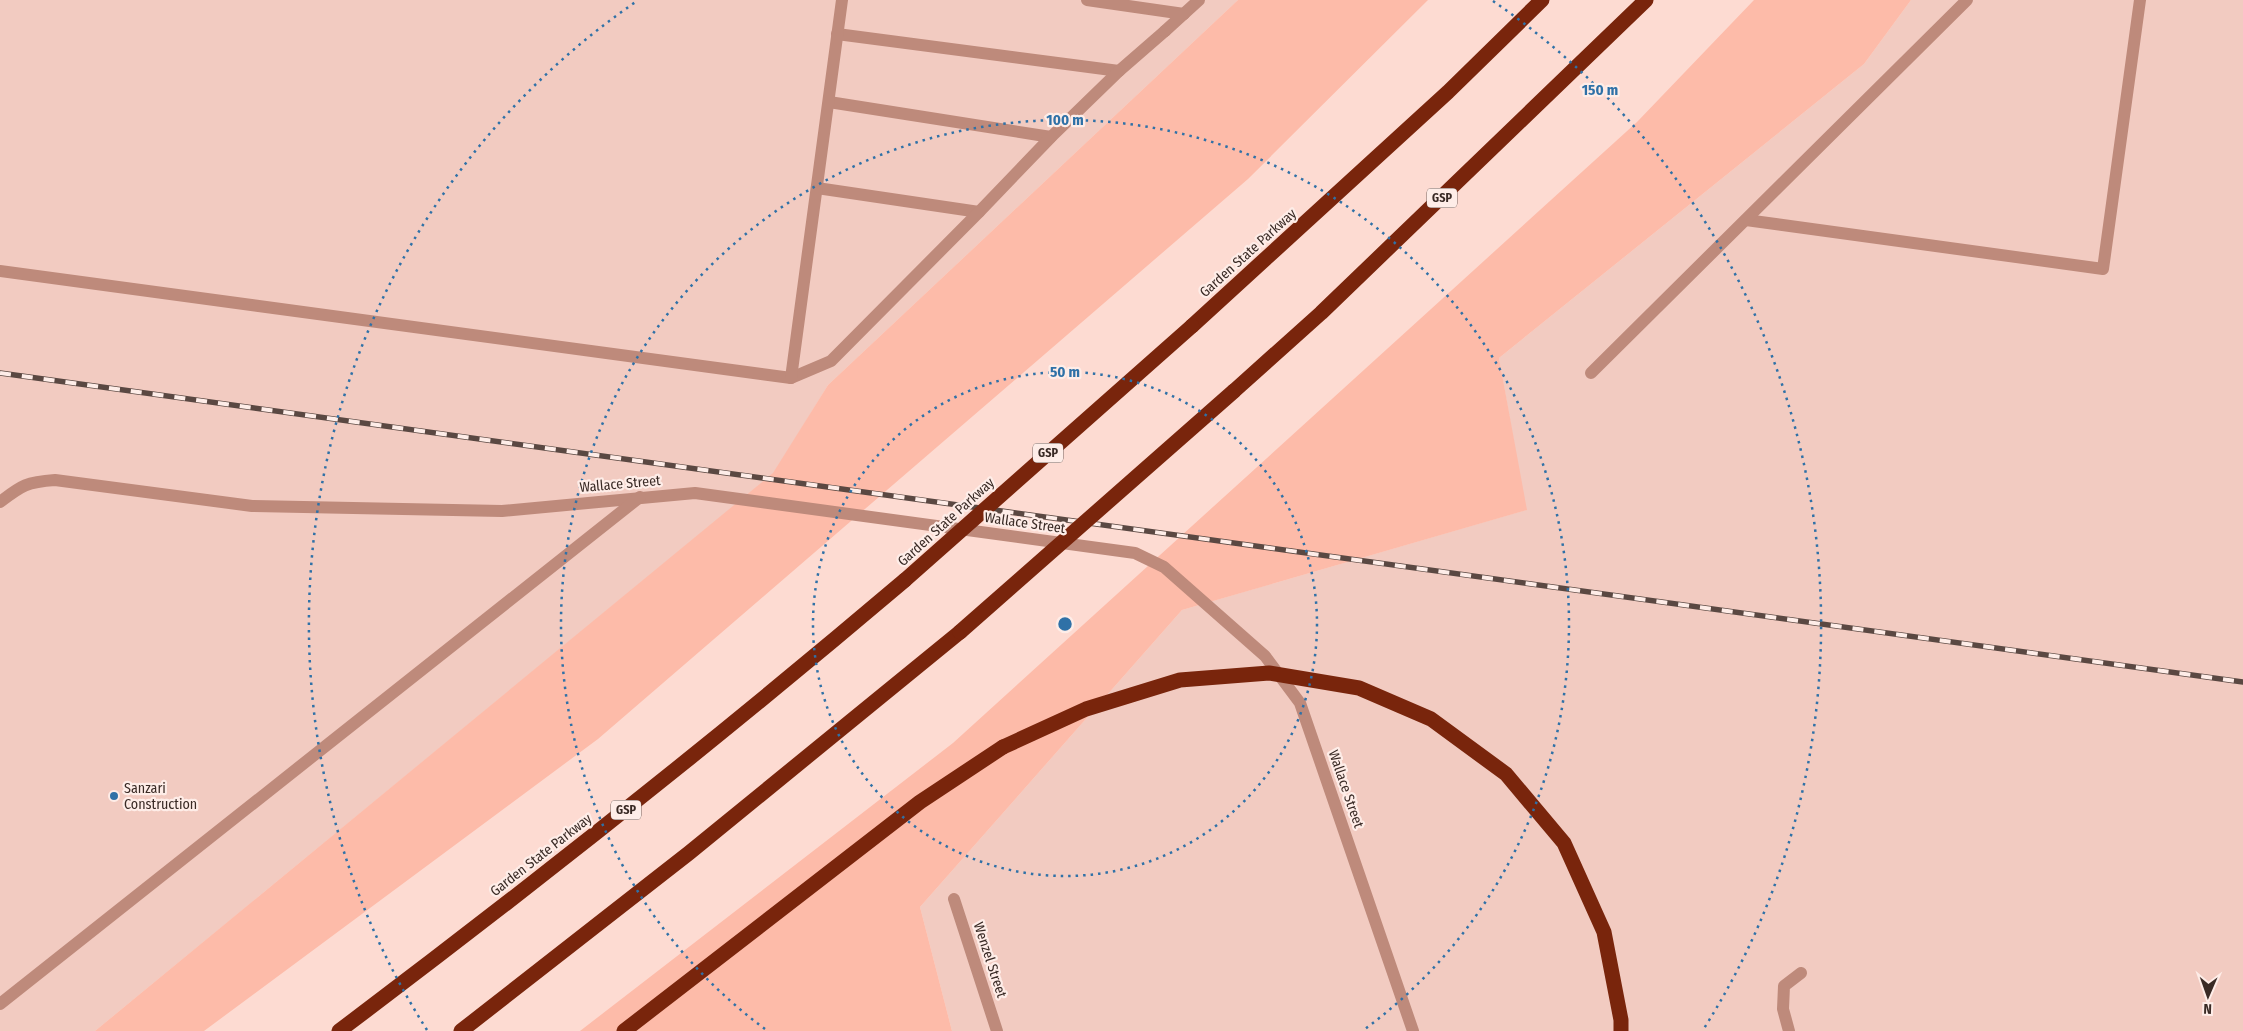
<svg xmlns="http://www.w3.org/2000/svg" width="2243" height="1031" font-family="'Fira Sans Condensed',sans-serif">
  <rect width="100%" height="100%" fill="#fddbd2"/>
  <g fill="#f2cbc1">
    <polygon points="0,0 1238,0 828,385 774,473 95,1031 0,1031"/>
    <polygon points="1911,0 2243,0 2243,1031 952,1031 920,907 1182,610 1526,510 1499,358 1864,64"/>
  </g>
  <g fill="#fdbba9">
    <polygon points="1238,0 1428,0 1248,179 598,739 204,1031 95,1031 773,473 828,385"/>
    <polygon points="1754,0 1911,0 1864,64 1499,358 1527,510 1182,610 920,907 952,1031 580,1031 953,743 1637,122"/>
  </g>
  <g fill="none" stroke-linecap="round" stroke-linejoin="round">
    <g stroke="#be8a7b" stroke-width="12">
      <polyline points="1087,0 1184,14"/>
      <polyline points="837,34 1119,71"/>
      <polyline points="829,102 1051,137"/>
      <polyline points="817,188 979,212"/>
      <polyline points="1746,220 2103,269 2140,0"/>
      <polyline points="0,271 791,378 831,361 979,212 1051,137 1119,71 1165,31"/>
      <polyline points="1591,373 1967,0"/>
      <polyline points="791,378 842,0"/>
      <path d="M0,502C22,485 27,482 55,480L252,506L502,511L695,493L1135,553L1164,567L1265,656L1300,703L1413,1031"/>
      <polyline points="0,1004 640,497"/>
      <polyline points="1789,1031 1783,1009 1784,986 1801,973"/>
    </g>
    <g stroke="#be8a7b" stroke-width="12">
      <polyline points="1165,31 1199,0"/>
      <polyline points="954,899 997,1031"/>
    </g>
    <g stroke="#79250c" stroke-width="15">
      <polyline points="1192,326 1448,92 1542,0"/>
      <polyline points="1234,391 1321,313 1646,0"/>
      <path d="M339,1031C532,886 721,736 905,580"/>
      <polyline points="461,1031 689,853 960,632"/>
      <polyline points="624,1031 920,802 1003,747"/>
    </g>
    <g stroke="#5a4842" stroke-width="5.5">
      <polyline id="rail" points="0,373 2243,682"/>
    </g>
    <use href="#rail" stroke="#feede8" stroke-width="4" stroke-dasharray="11" stroke-linecap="butt"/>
    <g stroke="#79250c" stroke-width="15">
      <polyline points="905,580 1192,326"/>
      <polyline points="960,632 1234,391"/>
      <polyline points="1003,747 1086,709 1180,680 1269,673 1359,688 1431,719 1506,774 1564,843 1604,932 1621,1020 1621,1031"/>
    </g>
  </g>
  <g fill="none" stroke="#2f71a7" stroke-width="2.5" stroke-dasharray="2.5 5">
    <circle cx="1065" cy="624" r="252"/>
    <path d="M765 1029A504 504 0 1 1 1365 1029"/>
    <path d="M427 1030A756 756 0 0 1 637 1M1493 1A756 756 0 0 1 1703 1030"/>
  </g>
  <circle fill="#2f71a7" stroke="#feede8" stroke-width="2" cx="114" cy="796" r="5"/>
  <g text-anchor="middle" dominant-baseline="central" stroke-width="4.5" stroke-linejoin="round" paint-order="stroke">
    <g fill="#feede8" stroke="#746460" stroke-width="1">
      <rect x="1427" y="188.5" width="30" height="19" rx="4"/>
      <rect x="1033" y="443.5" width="30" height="19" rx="4"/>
      <rect x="611" y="800.5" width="30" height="19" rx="4"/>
    </g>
    <g font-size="12" font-weight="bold" fill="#392a25">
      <text x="1442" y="198">GSP</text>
      <text x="1048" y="453">GSP</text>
      <text x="626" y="810">GSP</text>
    </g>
    <g font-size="14" fill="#392a25" stroke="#feede8">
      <text transform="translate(1248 253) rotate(-42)">Garden State Parkway</text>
      <text transform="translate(620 484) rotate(-5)">Wallace Street</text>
      <text transform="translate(946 522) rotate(-42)">Garden State Parkway</text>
      <text transform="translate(1025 523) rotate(8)">Wallace Street</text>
      <text transform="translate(1346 789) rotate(71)">Wallace Street</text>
      <text transform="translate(541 855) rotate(-38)">Garden State Parkway</text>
      <text transform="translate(990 960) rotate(72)">Wenzel Street</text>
    </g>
    <g font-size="14" fill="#392a25" stroke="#feede8" text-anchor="start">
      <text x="124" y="788">Sanzari<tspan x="124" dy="16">Construction</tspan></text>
    </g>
  </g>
  <circle cx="1065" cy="624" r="8" fill="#2f71a7" stroke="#feede8" stroke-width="2.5"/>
  <g font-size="15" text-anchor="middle" font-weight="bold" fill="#2f71a7" stroke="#feede8" stroke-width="4.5" stroke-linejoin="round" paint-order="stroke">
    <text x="1600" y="95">150 m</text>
    <text x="1065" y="125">100 m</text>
    <text x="1065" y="377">50 m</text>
  </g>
  <g transform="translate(2208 996) rotate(182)" stroke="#feede8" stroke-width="4" paint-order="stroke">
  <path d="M0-4L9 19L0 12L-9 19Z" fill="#392a25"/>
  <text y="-8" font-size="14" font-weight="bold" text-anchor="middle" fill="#392a25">N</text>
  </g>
</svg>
